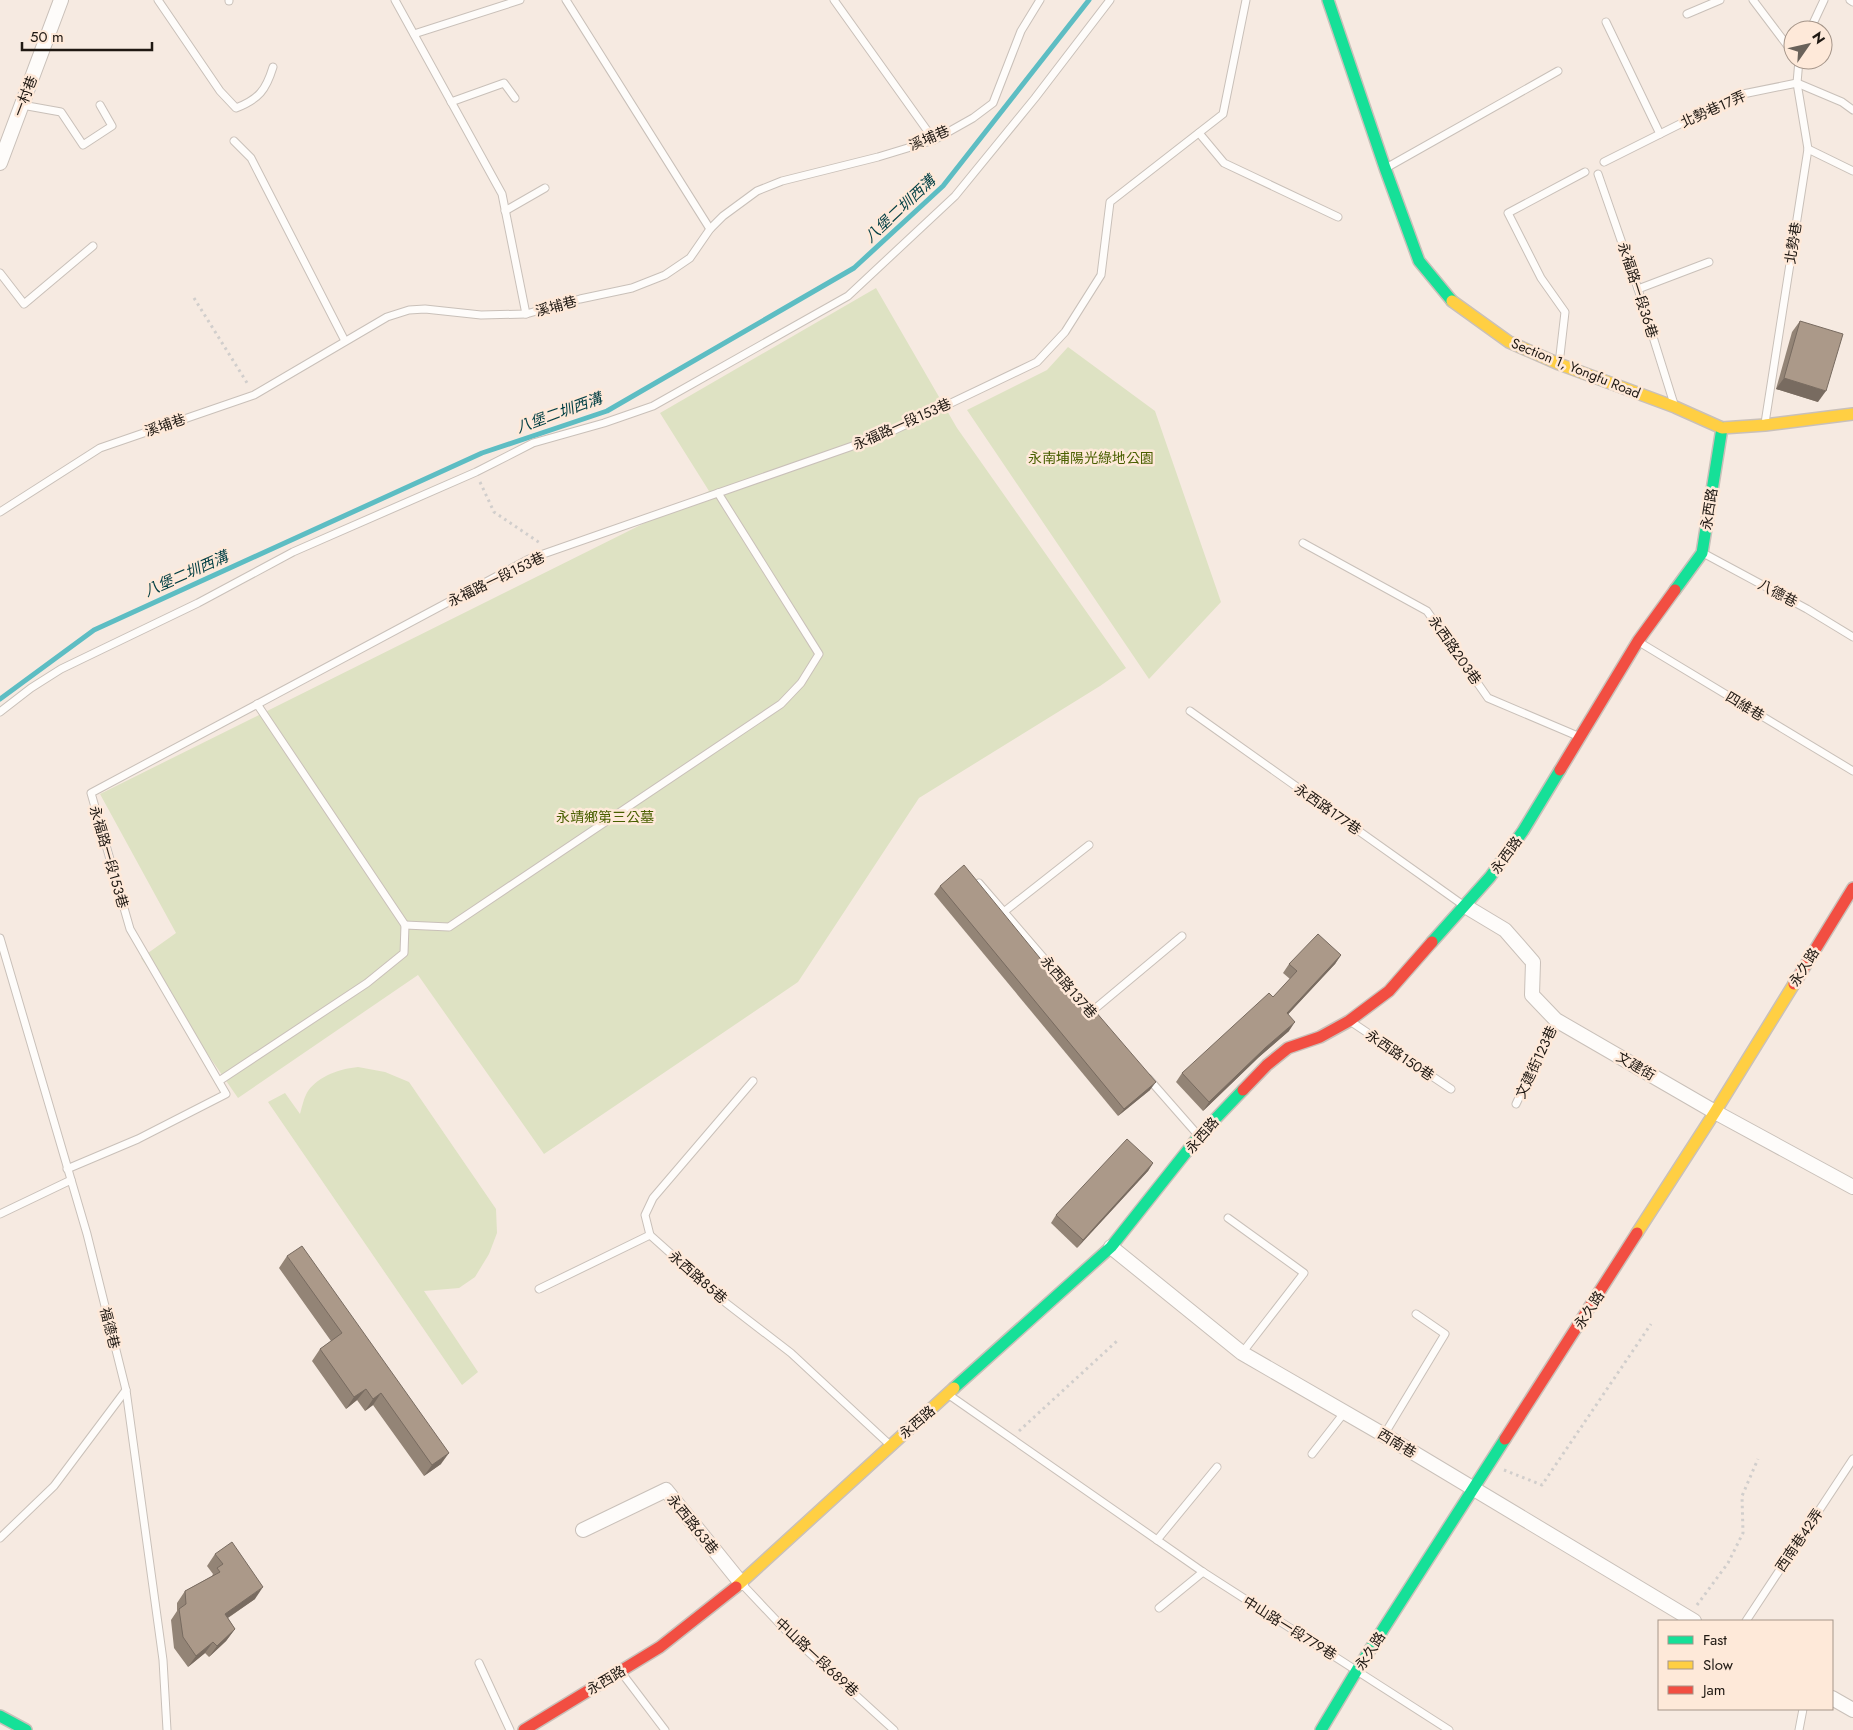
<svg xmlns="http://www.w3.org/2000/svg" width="1853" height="1730" font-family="Jost,'Noto Sans TC',sans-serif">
  <rect width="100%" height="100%" fill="#f6eae1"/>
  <g fill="#dee2c3">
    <polygon points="876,288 957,428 1126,668 1100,686 919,798 798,982 544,1154 418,975 238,1098 141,958 176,933 100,794 709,491 660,413"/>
    <polygon points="1068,347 1155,411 1221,602 1149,679 967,410 1047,370"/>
    <path d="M358,1067L385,1072L409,1082L496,1209L497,1233L489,1254L475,1277L459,1288L424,1291L478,1372L462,1385L268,1102L285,1093L300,1114C302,1107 304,1097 308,1091C320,1075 340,1069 358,1067Z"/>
  </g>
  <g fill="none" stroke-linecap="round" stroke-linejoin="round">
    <polyline stroke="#5dbdc3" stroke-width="5" points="0,699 94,630 482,453 607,411 854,268 943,186 1089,0"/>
    <g stroke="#c9c0b9" stroke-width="9">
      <g id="lane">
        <path d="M158,0L220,91L236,108C259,99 266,90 273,67"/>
        <polyline points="229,0 229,1"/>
        <polyline points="395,0 502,194 526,314"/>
        <polyline points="566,0 710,229"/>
        <polyline points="834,0 934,140"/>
        <polyline points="1753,0 1793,53"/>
        <polyline points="1850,0 1853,2"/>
        <polyline points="1687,14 1720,0"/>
        <polyline points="1606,22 1660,134"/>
        <polyline points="1810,30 1824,0"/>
        <polyline points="414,34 520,0"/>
        <polyline points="451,102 504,83 515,98"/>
        <polyline points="22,105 61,112 83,145 112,126 100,105"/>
        <polyline points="1199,133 1224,163 1338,217"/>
        <polyline points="234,141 251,158 345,341"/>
        <polyline points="1808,149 1853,171"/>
        <polyline points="1604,162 1738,95 1797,83 1842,102 1853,110"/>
        <polyline points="1386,168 1558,71"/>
        <polyline points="1598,174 1638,289 1674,404"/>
        <polyline points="505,211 545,188"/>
        <polyline points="0,273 24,304 93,246"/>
        <polyline points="1638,289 1709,262"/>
        <polyline points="1559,364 1565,312 1541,278 1508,213 1585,172"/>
        <polyline points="1765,423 1808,149 1797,83 1799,60"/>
        <polyline points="0,512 100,448 254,395 387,317 409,310 425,309 481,315 526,314 580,299 632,288 665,275 690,258 710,229 723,216 757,191 782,181 878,157 934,140 973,118 993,103 1021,31 1040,0"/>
        <polyline points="1303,543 1427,611 1488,698 1580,737"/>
        <polyline points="1703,553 1807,609 1853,637"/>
        <polyline points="1639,642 1853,771"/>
        <polyline points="1190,711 1463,905"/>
        <polyline points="0,712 31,688 61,669 198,603 293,552 476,472 533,443 604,423 653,406 848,296 955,196 1035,98 1110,0"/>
        <polyline points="979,883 1098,1021"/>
        <polyline points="1005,911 1089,845"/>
        <polyline points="405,925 449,927 781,704 801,683 819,654 718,493"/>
        <polyline points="0,938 87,1234 126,1390 163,1660 167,1730"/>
        <polyline points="1091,1012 1182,936"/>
        <polyline points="1350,1021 1451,1089"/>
        <polyline points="1148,1078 1198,1135"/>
        <polyline points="219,1081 367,983 404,953 405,925 257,704"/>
        <polyline points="753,1081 653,1198 645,1215 650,1235 726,1303 791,1353 890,1445"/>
        <polyline points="1516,1104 1556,1020"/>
        <polyline points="67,1169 138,1139 226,1094 130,929 91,793 529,559 884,435 1037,362 1065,332 1101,275 1110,202 1223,114 1246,0"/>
        <polyline points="0,1214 71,1180"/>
        <polyline points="1228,1218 1304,1273 1242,1353"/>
        <polyline points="539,1289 650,1235"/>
        <polyline points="949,1395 1203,1572 1449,1730"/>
        <polyline points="1384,1435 1445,1334 1416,1314"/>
        <polyline points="1312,1454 1344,1413"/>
        <polyline points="0,1538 54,1486 126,1390"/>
        <polyline points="1157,1540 1217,1467"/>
        <polyline points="741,1583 792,1637 894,1730"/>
        <polyline points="1159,1608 1203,1572"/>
        <polyline points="1746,1621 1853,1459"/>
        <polyline points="479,1663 510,1730"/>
        <polyline points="621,1672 665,1730"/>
        <polyline points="1799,1730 1803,1709"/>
      </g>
    </g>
    <g stroke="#c9c0b9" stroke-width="16">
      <g id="street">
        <polyline points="0,163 61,0"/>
        <polyline points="1465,906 1505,930 1533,962 1532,995 1556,1020 1715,1112 1853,1187"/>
        <polyline points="1111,1247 1242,1353 1384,1435 1694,1621"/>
        <polyline points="583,1530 666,1490 741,1583"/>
        <polyline points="1832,1698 1853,1710"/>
      </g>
    </g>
    <g stroke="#c9c0b9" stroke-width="14">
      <g id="fast">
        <polyline points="1328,0 1385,168 1419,261 1452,301"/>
        <polyline points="1675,590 1702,553 1722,428"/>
        <polyline points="1432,942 1490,877 1523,831 1560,770"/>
        <polyline points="954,1388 1111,1247 1199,1136 1243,1090"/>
        <polyline points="0,1716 26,1730"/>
        <polyline points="1321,1730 1357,1670 1505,1439"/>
      </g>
    </g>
    <g stroke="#c9c0b9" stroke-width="14">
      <g id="slow">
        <polyline points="1452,301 1509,342 1559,364 1675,407 1722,428 1765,425 1853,414"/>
        <polyline points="1637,1233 1715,1112 1794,984"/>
        <polyline points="736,1587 954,1388"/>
      </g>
    </g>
    <g stroke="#c9c0b9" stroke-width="14">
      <g id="jam">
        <polyline points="1560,770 1638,641 1675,590"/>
        <polyline points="1794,984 1853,888"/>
        <polyline points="1243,1090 1267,1065 1288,1048 1320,1037 1349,1021 1389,991 1432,942"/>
        <polyline points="1505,1439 1637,1233"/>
        <polyline points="524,1730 660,1647 736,1587"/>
      </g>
    </g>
    <g stroke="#d1cecc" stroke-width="3" stroke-dasharray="2.5 4" stroke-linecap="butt">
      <polyline points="194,298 249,386"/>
      <polyline points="480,482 494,512 540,543"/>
      <polyline points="1019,1431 1118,1340"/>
      <polyline points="1504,1470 1542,1485 1651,1324"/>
      <polyline points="1697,1605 1728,1563 1743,1533 1742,1496 1758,1459"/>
    </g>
    <use href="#lane" stroke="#fefcfa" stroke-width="7"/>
    <use href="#street" stroke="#fefcfa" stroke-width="14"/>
    <use href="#fast" stroke="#16e098" stroke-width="11"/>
    <use href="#slow" stroke="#ffcf43" stroke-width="11"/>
    <use href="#jam" stroke="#f24e42" stroke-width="11"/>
  </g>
  <g fill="#938476">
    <polygon points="1800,321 1818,402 1776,389 1792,332"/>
    <polygon points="940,886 1088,1017 1150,1090 1118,1116 934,894"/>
    <polygon points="1341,955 1335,964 1288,1014 1289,1031 1259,1057 1203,1111 1176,1082 1182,1073 1273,997 1290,979 1283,973 1289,964"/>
    <polygon points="1153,1163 1148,1171 1077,1248 1051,1223 1056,1215"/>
    <polygon points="287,1256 441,1464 424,1476 373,1405 365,1411 357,1400 346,1409 312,1361 320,1349 331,1341 279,1268"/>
    <polygon points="215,1554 255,1599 228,1618 235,1629 226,1641 209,1657 205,1653 188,1667 174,1648 171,1620 177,1611 177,1603 185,1591 212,1576 213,1574 207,1566"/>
  </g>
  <g fill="#786b60">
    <polygon points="1784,378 1826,391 1818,402 1776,389"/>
    <polygon points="1341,955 1335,964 1281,1022 1287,1013"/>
    <polygon points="1295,1022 1289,1031 1259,1057 1203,1111 1209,1102 1265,1048"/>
    <polygon points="1156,1082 1150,1090 1118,1116 1124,1109"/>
    <polygon points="1153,1163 1148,1171 1077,1248 1083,1240"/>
    <polygon points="366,1389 357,1400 346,1409 354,1397"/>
    <polygon points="381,1393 373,1405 365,1411 373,1399"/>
    <polygon points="449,1453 441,1464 424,1476 432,1465"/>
    <polygon points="263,1587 255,1599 217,1625 225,1614"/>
    <polygon points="235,1629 226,1641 209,1657 217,1646"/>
    <polygon points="213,1642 205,1653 188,1667 196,1656"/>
  </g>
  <g fill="#ab9989" stroke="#786b60">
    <polygon points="1800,321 1843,334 1826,391 1784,378"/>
    <polygon points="964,865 1088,1017 1095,1011 1156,1082 1124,1109 940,886"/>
    <polygon points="1318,934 1341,955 1287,1013 1295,1022 1265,1048 1209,1102 1182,1073 1269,993 1273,997 1297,971 1289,964"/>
    <polygon points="1127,1139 1153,1163 1083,1240 1056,1215"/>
    <polygon points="302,1246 449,1453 432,1465 381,1393 373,1399 366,1389 354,1397 320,1349 342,1333 287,1256"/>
    <polygon points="232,1542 263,1587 225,1614 235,1629 217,1646 213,1642 196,1656 183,1637 179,1609 186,1604 185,1591 220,1572 217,1568 223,1564 215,1554"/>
  </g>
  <g text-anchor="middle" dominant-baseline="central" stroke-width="5" stroke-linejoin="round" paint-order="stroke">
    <g font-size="14" fill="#1f1812" stroke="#fee9d9">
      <text transform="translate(25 96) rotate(-69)">一村巷</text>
      <text transform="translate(1713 109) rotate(-24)">北勢巷17弄</text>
      <text transform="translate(929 138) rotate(-23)">溪埔巷</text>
      <text transform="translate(1793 243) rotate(-81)">北勢巷</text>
      <text transform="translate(1638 290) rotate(72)">永福路一段36巷</text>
      <text transform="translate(556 306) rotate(-15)">溪埔巷</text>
      <text transform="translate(1576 368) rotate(22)">Section 1, Yongfu Road</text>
      <text transform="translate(902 424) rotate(-24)">永福路一段153巷</text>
      <text transform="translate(165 425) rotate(-19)">溪埔巷</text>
      <text transform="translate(1709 509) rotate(-81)">永西路</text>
      <text transform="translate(496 579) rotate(-26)">永福路一段153巷</text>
      <text transform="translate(1778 593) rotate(28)">八德巷</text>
      <text transform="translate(1455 650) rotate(55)">永西路203巷</text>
      <text transform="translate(1745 706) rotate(31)">四維巷</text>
      <text transform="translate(1328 809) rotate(35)">永西路177巷</text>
      <text transform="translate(1506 855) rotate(-54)">永西路</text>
      <text transform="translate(109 857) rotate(74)">永福路一段153巷</text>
      <text transform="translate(1804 967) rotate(-58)">永久路</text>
      <text transform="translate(1069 987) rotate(49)">永西路137巷</text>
      <text transform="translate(1400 1055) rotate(34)">永西路150巷</text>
      <text transform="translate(1536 1062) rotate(-65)">文建街123巷</text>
      <text transform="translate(1636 1066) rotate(30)">文建街</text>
      <text transform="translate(1202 1135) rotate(-49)">永西路</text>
      <text transform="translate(698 1277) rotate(41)">永西路85巷</text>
      <text transform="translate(1589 1310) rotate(-57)">永久路</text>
      <text transform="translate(110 1328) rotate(76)">福德巷</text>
      <text transform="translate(917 1422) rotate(-41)">永西路</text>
      <text transform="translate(1397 1443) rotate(31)">西南巷</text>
      <text transform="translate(693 1524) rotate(51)">永西路63巷</text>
      <text transform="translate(1799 1540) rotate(-56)">西南巷42弄</text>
      <text transform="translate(1290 1628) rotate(32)">中山路一段779巷</text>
      <text transform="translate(1370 1651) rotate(-57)">永久路</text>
      <text transform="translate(817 1657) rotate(43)">中山路一段689巷</text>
      <text transform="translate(606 1680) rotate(-31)">永西路</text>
    </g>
    <g font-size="14" fill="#495f00" stroke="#fee9d9">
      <text x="1091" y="458">永南埔陽光綠地公園</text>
      <text x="605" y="817">永靖鄉第三公墓</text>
    </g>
    <g font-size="15" font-style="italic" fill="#023f44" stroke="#fee9d9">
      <text transform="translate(900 209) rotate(-43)">八堡二圳西溝</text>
      <text transform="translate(559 413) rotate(-20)">八堡二圳西溝</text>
      <text transform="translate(186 574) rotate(-24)">八堡二圳西溝</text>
    </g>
  </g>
  <rect x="1658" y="1620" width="175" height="90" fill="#fee9d9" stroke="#a59589"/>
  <rect x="1668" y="1636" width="25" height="8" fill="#16e098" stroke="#a59589"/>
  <text x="1703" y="1645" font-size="15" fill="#1f1812">Fast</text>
  <rect x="1668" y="1661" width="25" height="8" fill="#ffcf43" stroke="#a59589"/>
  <text x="1703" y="1670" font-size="15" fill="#1f1812">Slow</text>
  <rect x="1668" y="1686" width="25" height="8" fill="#f24e42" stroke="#a59589"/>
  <text x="1703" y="1695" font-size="15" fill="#1f1812">Jam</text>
  <g transform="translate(1808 45) rotate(56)"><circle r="24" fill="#fee9d9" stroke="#a59589"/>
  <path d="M0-4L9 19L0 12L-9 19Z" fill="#6a625a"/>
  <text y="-8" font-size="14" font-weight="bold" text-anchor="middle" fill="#1f1812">N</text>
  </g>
  <path d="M22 42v8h130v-8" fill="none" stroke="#1f1812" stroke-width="2.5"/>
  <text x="30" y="42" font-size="15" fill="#1f1812" stroke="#fee9d9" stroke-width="4" paint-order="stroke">50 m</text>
</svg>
